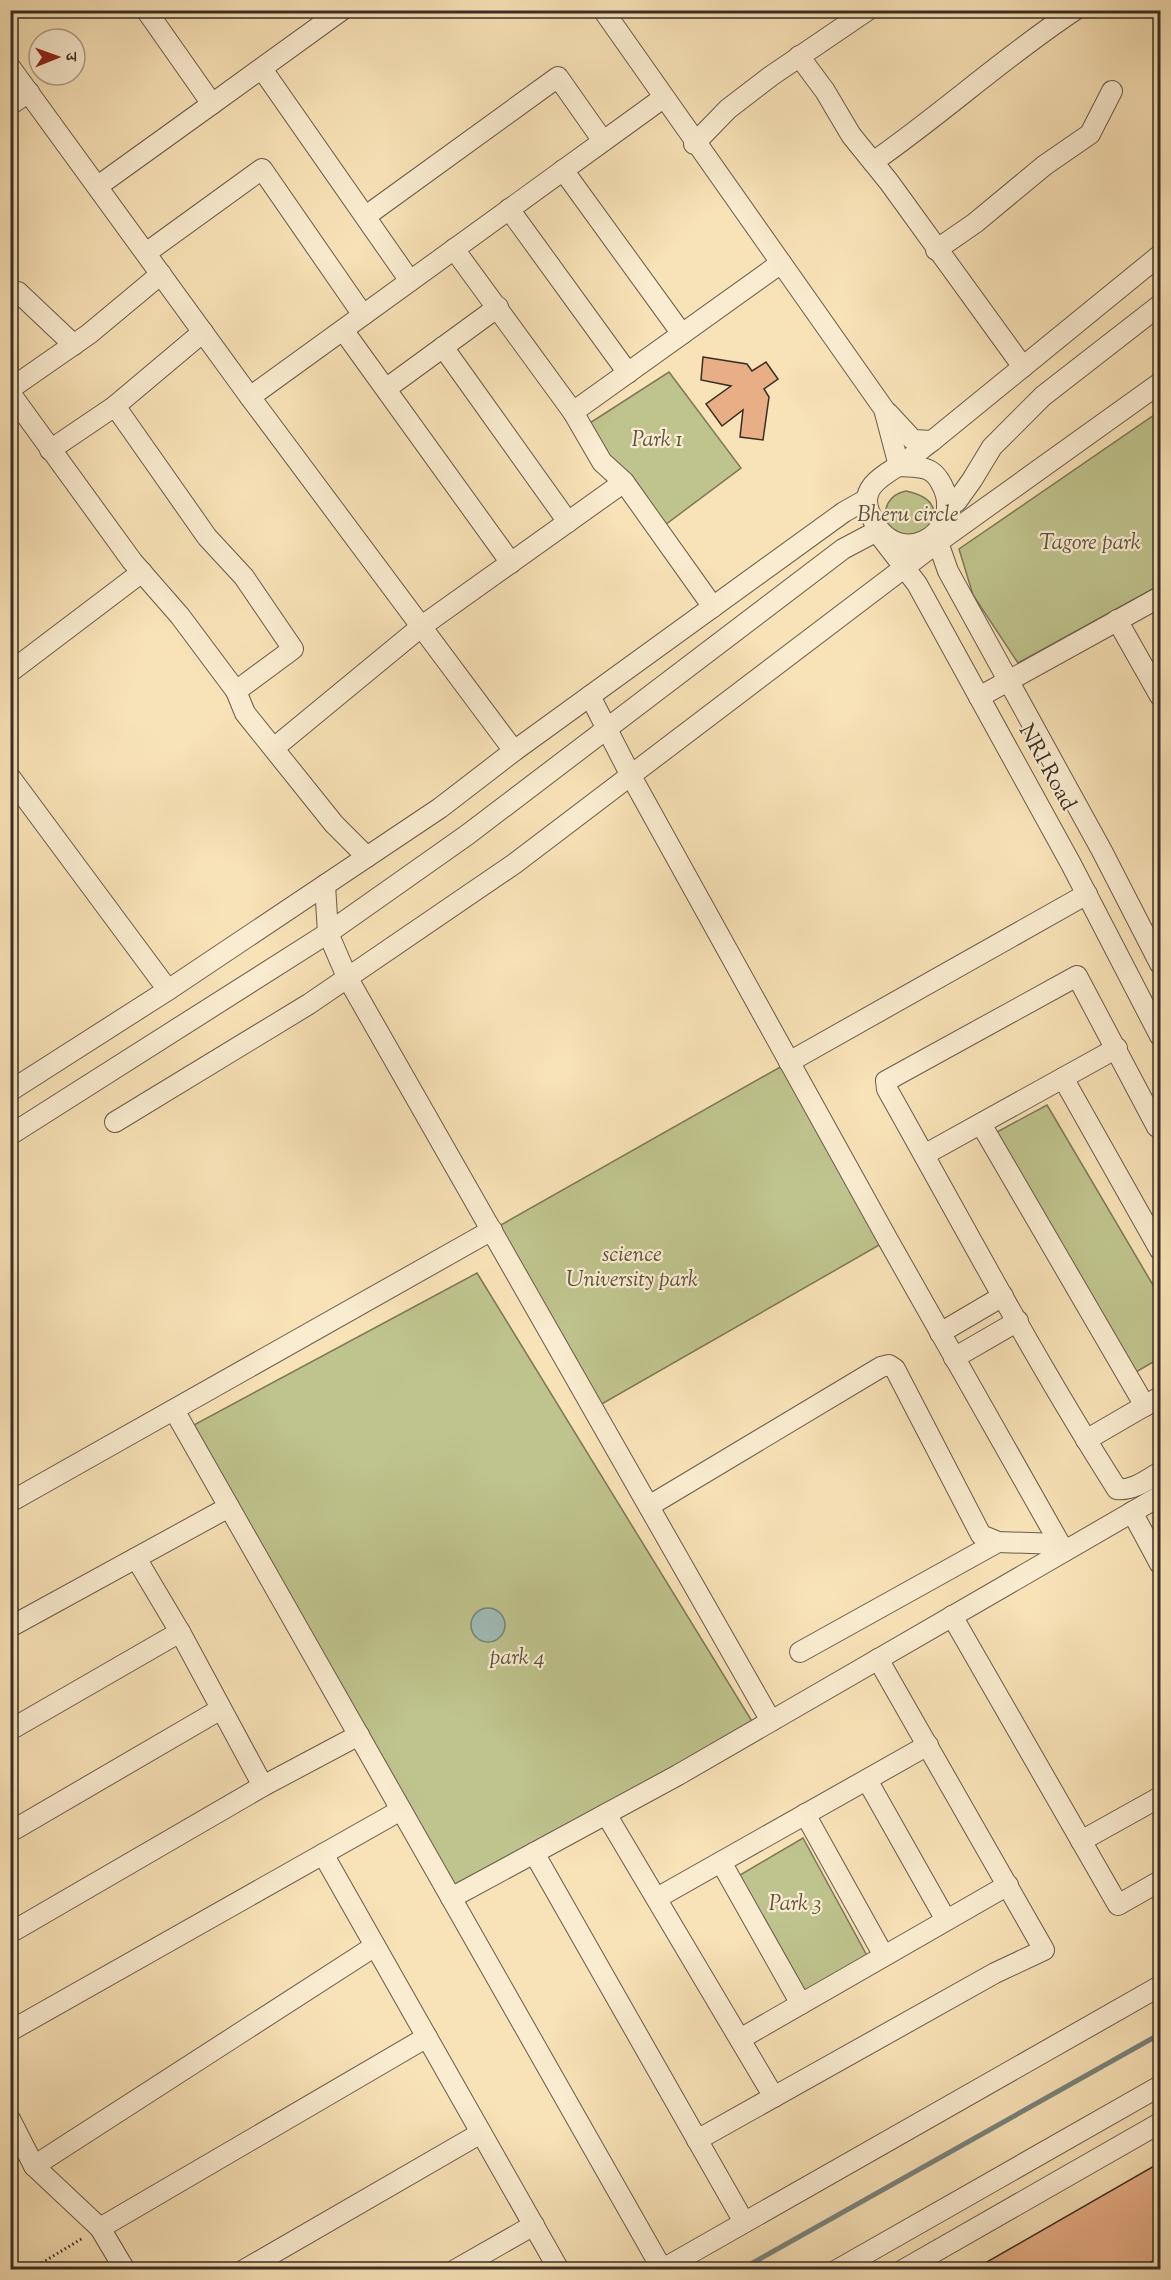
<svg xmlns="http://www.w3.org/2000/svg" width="1171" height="2280" font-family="'Sorts Mill Goudy','Noto Serif Devanagari',serif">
  <rect width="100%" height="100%" fill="#f8e2b7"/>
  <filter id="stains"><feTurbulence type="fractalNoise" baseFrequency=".00333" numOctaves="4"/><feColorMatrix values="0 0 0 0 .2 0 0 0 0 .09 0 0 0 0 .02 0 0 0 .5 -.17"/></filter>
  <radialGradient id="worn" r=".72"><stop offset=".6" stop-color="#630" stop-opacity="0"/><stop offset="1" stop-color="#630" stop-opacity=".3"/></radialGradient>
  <g fill="#bfc38d" stroke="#7c7859" stroke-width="1.5">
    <polygon points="669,372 741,468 661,528 582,428"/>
    <polygon points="1160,411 1160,585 1018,663 973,595 959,549"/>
    <path d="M906,491C943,499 941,523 912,541L883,525C885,508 887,495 906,491Z"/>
    <polygon points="789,1062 888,1240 593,1409 492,1230"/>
    <polygon points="1047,1105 1160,1297 1160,1358 1136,1372 997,1132"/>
    <polygon points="477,1273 753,1723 456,1888 192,1426"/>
    <polygon points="803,1838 871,1963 801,1998 735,1878"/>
  </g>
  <circle fill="#a0bcb7" stroke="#77837d" stroke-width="1.5" cx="488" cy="1625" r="17"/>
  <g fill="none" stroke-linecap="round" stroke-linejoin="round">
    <polyline stroke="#77837d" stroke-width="5" points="740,2270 1160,2034"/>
  </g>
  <g fill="#e8ae86" stroke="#3a2d25" stroke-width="1.5">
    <polygon points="703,357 747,364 752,371 766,362 778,379 764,389 769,397 763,440 740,437 743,410 722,426 706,404 731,386 701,380"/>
    <polygon points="1161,2162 1161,2256 1138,2270 973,2270"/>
  </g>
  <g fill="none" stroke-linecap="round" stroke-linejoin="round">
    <g stroke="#6a5a4a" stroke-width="22">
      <g id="minor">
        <polyline points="603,10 884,409 899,466"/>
        <polyline points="799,56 825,91 851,135 889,182 1023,367"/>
        <polyline points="10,67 250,397 514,751"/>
        <polyline points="262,69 410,281"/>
        <polyline points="212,104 342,10"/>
        <polyline points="10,105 29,92"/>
        <polyline points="694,144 728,109 771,76 868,10"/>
        <path d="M873,162C942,114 1004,57 1075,10"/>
        <polyline points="563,170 682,334"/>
        <polyline points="98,186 212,104 146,10"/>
        <polyline points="509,209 628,373"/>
        <polyline points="366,216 558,77 603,141"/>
        <polyline points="454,249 573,412 781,263"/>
        <polyline points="936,250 975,223 1045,165 1090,134 1112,91"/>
        <polyline points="146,253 262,169 363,315"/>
        <polyline points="10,298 18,292 74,345"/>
        <polyline points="343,330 511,563"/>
        <polyline points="443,347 568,522"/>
        <polyline points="387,388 498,307"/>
        <polyline points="10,389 89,334 161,274"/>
        <polyline points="10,393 132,561 180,616 236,691 245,713 334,824 367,857"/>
        <polyline points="250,397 663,98"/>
        <polyline points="115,406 203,332"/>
        <polyline points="573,412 602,462 624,482"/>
        <polyline points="888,413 913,440 932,441"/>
        <polyline points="50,450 115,406 207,537 244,577 293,649 236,691"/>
        <path d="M899,466C908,467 918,466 926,469C933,471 939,479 942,485C967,533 894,577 869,511C860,488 882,476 898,466C910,459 921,449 932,441L1160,255"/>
        <polyline points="947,508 957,501 972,480 992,447 1043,396 1160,305"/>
        <polyline points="935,534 948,571 1102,851 1160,964"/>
        <polyline points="880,536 917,584 1071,864 1160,1036"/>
        <polyline points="1117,620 1160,696"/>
        <polyline points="10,672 142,572"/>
        <polyline points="590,696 631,776 888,1240 1064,1551"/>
        <polyline points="979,697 1160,597"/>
        <polyline points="274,748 422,626 624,482 713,607"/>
        <polyline points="10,777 168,990"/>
        <polyline points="325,885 328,933 347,977 771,1721"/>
        <polyline points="789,1062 1087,894"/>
        <polyline points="1063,1078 1160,1250"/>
        <polyline points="10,1091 168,990 440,808 514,751 844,512 867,499"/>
        <polyline points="115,1122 309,1004 514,864 938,542 1160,383"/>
        <polyline points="981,1124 1145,1406"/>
        <path d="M1160,1125L1157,1127L1077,976L886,1081L887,1089C962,1222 1034,1359 1117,1489C1133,1491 1147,1480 1160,1472"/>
        <polyline points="10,1135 328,933 467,835 843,549 877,531"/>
        <polyline points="924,1155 1117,1048"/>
        <polyline points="940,1333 1003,1296"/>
        <polyline points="954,1358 1018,1321"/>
        <polyline points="174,1410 662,2269"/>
        <polyline points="1086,1440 1160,1397"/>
        <polyline points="10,1502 492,1230"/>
        <polyline points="649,1506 881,1367 889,1365 895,1369 981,1535 998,1542 1060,1544"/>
        <polyline points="1132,1512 1160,1564"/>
        <polyline points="952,1616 1118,1905 1160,1881"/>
        <polyline points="10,1627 229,1507"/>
        <polyline points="180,1632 263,1786 359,1735"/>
        <polyline points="800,1652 998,1542"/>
        <polyline points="10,1730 180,1632 136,1558"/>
        <polyline points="867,1780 946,1920"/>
        <polyline points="606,1814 774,2097"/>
        <polyline points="805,1814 884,1956"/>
        <polyline points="10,1832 221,1709"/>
        <polyline points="1081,1841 1160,1797"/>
        <polyline points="534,1853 744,2222"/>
        <polyline points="323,1854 559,2270"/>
        <polyline points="721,1862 801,2004"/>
        <polyline points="451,1898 678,1775 1160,1496"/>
        <polyline points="657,1898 928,1745"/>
        <polyline points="10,1923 15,1930 263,1786"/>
        <polyline points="10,2031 401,1810"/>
        <polyline points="740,2039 1008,1885"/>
        <polyline points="10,2119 34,2166"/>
        <polyline points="697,2140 995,1973 1044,1950 878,1659"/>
        <polyline points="100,2228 427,2037"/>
        <polyline points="125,2270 100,2228 34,2166 375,1946"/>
        <polyline points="244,2270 481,2133"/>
        <polyline points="455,2270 534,2225"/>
        <polyline points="661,2270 1160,1986"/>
        <polyline points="837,2270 1160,2086"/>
        <polyline points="903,2270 1160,2123"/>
      </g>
    </g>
    <polyline stroke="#3a2d25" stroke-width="3" stroke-dasharray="1.5 3" stroke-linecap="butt" points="30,2270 83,2238"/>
    <use href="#minor" stroke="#faecd0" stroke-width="20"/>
  </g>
  <g text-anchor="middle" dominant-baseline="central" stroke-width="4.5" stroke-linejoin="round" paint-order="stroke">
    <g font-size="22" font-style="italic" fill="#5b523f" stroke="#faecd0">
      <text x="657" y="441">Park 1</text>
      <text x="908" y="516">Bheru circle</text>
      <text x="1090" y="544">Tagore park</text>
      <text x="632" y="1256">science<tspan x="632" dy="25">University park</tspan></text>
      <text x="517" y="1659">park 4</text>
      <text x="795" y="1905">Park 3</text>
    </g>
    <g font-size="22" fill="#3a2d25" stroke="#faecd0">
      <text transform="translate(1046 768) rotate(61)">NRI Road</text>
    </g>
  </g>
  <rect width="1171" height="2280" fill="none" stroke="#f8e2b7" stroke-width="36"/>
  <rect x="12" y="12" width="1147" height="2256" fill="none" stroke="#3a2d25" stroke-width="3"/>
  <rect x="18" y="18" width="1135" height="2244" fill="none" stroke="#3a2d25" stroke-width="1.5"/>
  <g transform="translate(57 57) rotate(89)"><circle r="28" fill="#faecd0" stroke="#ada08c" stroke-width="1.5"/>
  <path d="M0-4.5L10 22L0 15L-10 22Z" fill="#8f2418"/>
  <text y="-9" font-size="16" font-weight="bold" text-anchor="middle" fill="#3a2d25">उ</text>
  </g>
  <rect width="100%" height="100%" filter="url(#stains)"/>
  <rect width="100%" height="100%" fill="url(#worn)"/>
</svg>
